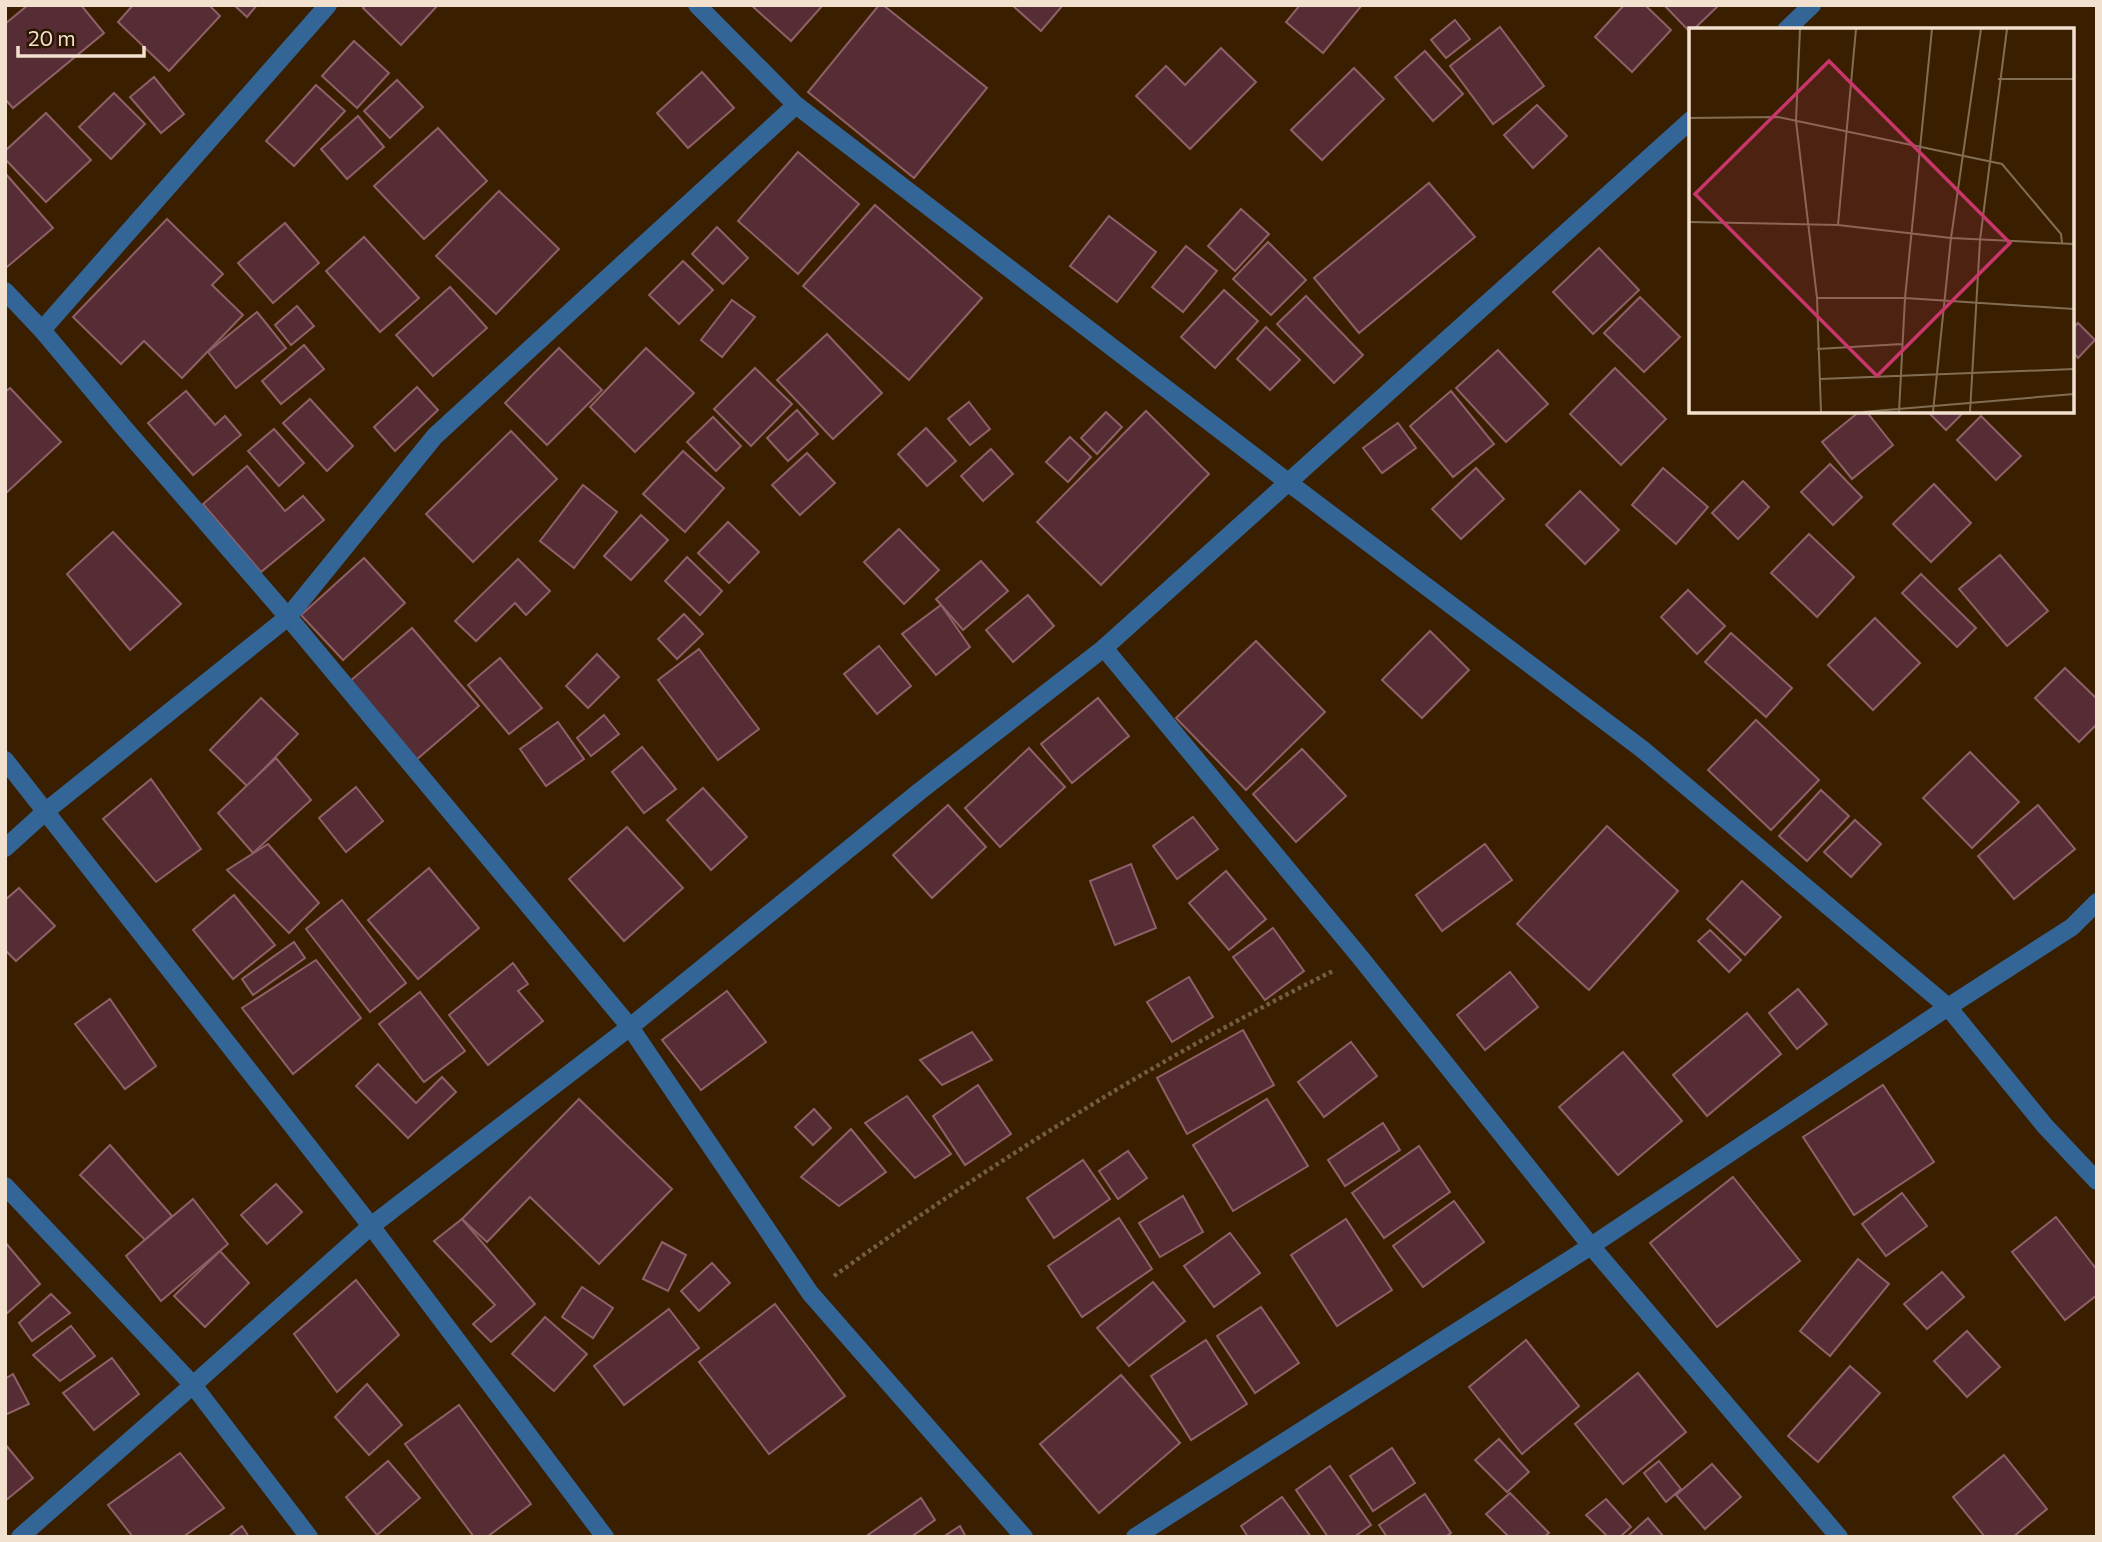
<svg xmlns="http://www.w3.org/2000/svg" width="2102" height="1542" font-family="Commissioner,sans-serif">
  <rect width="100%" height="100%" fill="#391f00"/>
  <g fill="#572d35" stroke="#8f6067" stroke-width="2">
    <polygon points="28,5 81,5 104,33 13,108 5,99 5,24"/>
    <polygon points="133,5 209,5 220,16 169,71 118,22"/>
    <polygon points="234,5 257,5 247,17"/>
    <polygon points="366,5 438,5 401,45 363,8"/>
    <polygon points="751,5 823,5 791,41"/>
    <polygon points="879,5 883,5 987,88 914,178 808,92"/>
    <polygon points="1012,5 1063,5 1041,31"/>
    <polygon points="1300,5 1362,5 1323,53 1286,22"/>
    <polygon points="1624,5 1645,5 1671,30 1632,72 1595,37"/>
    <polygon points="1664,5 1719,5 1693,30 1691,30 1690,32"/>
    <polygon points="1455,20 1470,39 1446,58 1431,40"/>
    <polygon points="1500,27 1544,86 1493,124 1450,66"/>
    <polygon points="354,41 389,73 357,108 322,76"/>
    <polygon points="1221,48 1256,82 1190,149 1136,96 1166,66 1185,85"/>
    <polygon points="1425,51 1463,94 1433,121 1395,77"/>
    <polygon points="1354,68 1384,99 1322,160 1291,130"/>
    <polygon points="702,72 734,108 688,148 657,113"/>
    <polygon points="154,77 184,114 161,133 130,97"/>
    <polygon points="397,80 423,107 390,138 364,111"/>
    <polygon points="316,85 345,111 294,166 266,141"/>
    <polygon points="114,93 145,124 111,159 79,127"/>
    <polygon points="1537,105 1567,136 1533,168 1504,135"/>
    <polygon points="46,113 91,160 46,202 5,159 5,151"/>
    <polygon points="358,116 384,147 347,179 321,149"/>
    <polygon points="438,128 487,181 424,239 374,186"/>
    <polygon points="798,152 859,204 798,274 738,221"/>
    <polygon points="5,173 53,228 7,267 5,265"/>
    <polygon points="1429,183 1475,237 1359,333 1314,278"/>
    <polygon points="499,191 559,249 496,314 436,256"/>
    <polygon points="875,205 982,298 909,380 803,286"/>
    <polygon points="1241,209 1269,234 1235,271 1208,246"/>
    <polygon points="1109,216 1156,252 1117,302 1070,266"/>
    <polygon points="167,219 223,274 212,285 243,315 182,378 144,341 121,364 73,317"/>
    <polygon points="285,223 319,263 273,303 238,263"/>
    <polygon points="717,227 748,258 723,284 692,254"/>
    <polygon points="364,237 419,298 380,332 326,271"/>
    <polygon points="1268,242 1306,280 1271,315 1233,279"/>
    <polygon points="1186,246 1217,271 1183,312 1152,287"/>
    <polygon points="1599,248 1639,290 1593,334 1553,292"/>
    <polygon points="683,261 713,290 679,324 649,295"/>
    <polygon points="450,287 487,328 433,376 396,335"/>
    <polygon points="1224,290 1258,321 1215,368 1181,337"/>
    <polygon points="1306,296 1363,355 1334,383 1277,324"/>
    <polygon points="1640,297 1680,337 1644,372 1604,333"/>
    <polygon points="732,300 755,317 722,357 701,340"/>
    <polygon points="297,306 314,326 291,345 275,325"/>
    <polygon points="257,312 286,348 236,388 208,352"/>
    <polygon points="2078,323 2095,340 2078,358 2072,351 2072,329"/>
    <polygon points="1266,327 1300,360 1270,390 1237,359"/>
    <polygon points="827,334 882,393 833,439 777,380"/>
    <polygon points="304,345 324,369 281,404 262,381"/>
    <polygon points="559,348 602,390 547,445 505,403"/>
    <polygon points="646,348 694,393 635,452 590,407"/>
    <polygon points="1498,350 1548,404 1506,442 1456,388"/>
    <polygon points="755,368 792,404 751,446 714,409"/>
    <polygon points="1615,368 1666,419 1621,465 1570,414"/>
    <polygon points="417,387 438,410 395,451 374,427"/>
    <polygon points="10,388 61,442 5,494 5,392"/>
    <polygon points="186,391 215,425 225,416 241,435 193,475 148,423"/>
    <polygon points="1451,391 1494,444 1453,477 1410,426"/>
    <polygon points="310,399 353,446 327,471 283,423"/>
    <polygon points="969,402 990,429 970,445 948,419"/>
    <polygon points="797,410 818,434 788,461 767,438"/>
    <polygon points="1146,411 1209,474 1101,585 1037,522"/>
    <polygon points="1860,411 1866,411 1893,445 1852,479 1822,442"/>
    <polygon points="1927,411 1965,411 1946,430"/>
    <polygon points="1106,412 1122,427 1097,454 1081,438"/>
    <polygon points="1981,416 2021,456 1996,480 1957,440"/>
    <polygon points="713,417 741,446 716,471 687,442"/>
    <polygon points="1398,423 1416,448 1382,473 1363,448"/>
    <polygon points="926,428 956,461 927,486 898,454"/>
    <polygon points="274,429 304,463 279,486 248,451"/>
    <polygon points="511,431 557,479 473,562 426,514"/>
    <polygon points="1070,437 1091,457 1068,482 1046,462"/>
    <polygon points="991,449 1013,474 983,501 961,476"/>
    <polygon points="683,451 724,488 685,532 643,494"/>
    <polygon points="807,453 835,483 800,515 772,485"/>
    <polygon points="1830,464 1862,497 1833,525 1801,492"/>
    <polygon points="247,466 285,511 303,496 324,520 261,572 203,504"/>
    <polygon points="1476,468 1504,499 1461,539 1432,509"/>
    <polygon points="1663,468 1708,507 1676,544 1632,505"/>
    <polygon points="1743,481 1769,507 1738,539 1712,513"/>
    <polygon points="1934,484 1971,523 1931,562 1893,524"/>
    <polygon points="583,485 617,512 574,568 540,541"/>
    <polygon points="1580,491 1619,530 1585,564 1546,525"/>
    <polygon points="641,515 668,540 631,580 604,556"/>
    <polygon points="728,522 759,552 729,583 698,553"/>
    <polygon points="899,529 939,570 904,604 864,562"/>
    <polygon points="113,532 181,604 130,650 67,574"/>
    <polygon points="1809,534 1854,577 1817,617 1771,573"/>
    <polygon points="2000,555 2048,611 2007,646 1959,589"/>
    <polygon points="687,557 722,591 700,615 665,581"/>
    <polygon points="364,558 405,603 343,660 301,615"/>
    <polygon points="518,559 550,591 526,615 515,603 476,641 455,621"/>
    <polygon points="981,561 1008,591 963,630 936,599"/>
    <polygon points="1921,574 1976,628 1957,647 1902,593"/>
    <polygon points="1688,590 1725,626 1697,654 1661,617"/>
    <polygon points="1028,595 1054,626 1013,662 986,630"/>
    <polygon points="941,605 970,647 936,675 902,634"/>
    <polygon points="684,614 703,634 677,659 658,639"/>
    <polygon points="1875,618 1920,663 1873,710 1828,665"/>
    <polygon points="412,628 479,706 416,760 349,682"/>
    <polygon points="1430,631 1469,670 1422,718 1382,680"/>
    <polygon points="1731,633 1792,688 1766,717 1705,662"/>
    <polygon points="1256,641 1325,712 1246,790 1176,718"/>
    <polygon points="879,646 911,686 877,714 844,674"/>
    <polygon points="699,649 759,729 718,760 658,680"/>
    <polygon points="597,654 619,677 588,708 566,686"/>
    <polygon points="500,658 542,708 509,734 468,685"/>
    <polygon points="2065,668 2097,699 2097,724 2079,742 2035,698"/>
    <polygon points="261,698 298,734 247,786 210,750"/>
    <polygon points="1098,698 1129,736 1072,783 1041,744"/>
    <polygon points="604,715 619,734 591,756 577,738"/>
    <polygon points="1756,720 1819,780 1771,830 1708,770"/>
    <polygon points="558,722 584,759 546,786 520,749"/>
    <polygon points="642,747 676,789 644,813 612,772"/>
    <polygon points="1029,748 1065,787 1000,847 965,808"/>
    <polygon points="1302,749 1346,796 1296,842 1253,794"/>
    <polygon points="1970,752 2019,802 1972,848 1923,798"/>
    <polygon points="276,758 311,800 253,853 218,813"/>
    <polygon points="151,779 201,849 156,882 103,819"/>
    <polygon points="356,787 383,821 346,852 319,818"/>
    <polygon points="703,788 747,837 711,870 667,820"/>
    <polygon points="1821,790 1849,816 1807,861 1779,836"/>
    <polygon points="948,805 986,847 932,898 893,855"/>
    <polygon points="2038,805 2075,849 2014,899 1978,856"/>
    <polygon points="1193,817 1218,849 1177,879 1153,846"/>
    <polygon points="1855,820 1881,844 1851,877 1824,852"/>
    <polygon points="1607,826 1678,891 1589,990 1517,924"/>
    <polygon points="627,827 683,888 624,941 569,879"/>
    <polygon points="268,844 319,903 289,933 227,870"/>
    <polygon points="1485,844 1512,880 1442,931 1416,895"/>
    <polygon points="1131,864 1156,928 1115,945 1090,881"/>
    <polygon points="429,868 479,928 418,979 368,920"/>
    <polygon points="1226,871 1266,919 1229,950 1189,903"/>
    <polygon points="1742,881 1781,917 1745,955 1707,919"/>
    <polygon points="19,888 55,926 16,961 5,950 5,900"/>
    <polygon points="234,895 275,945 233,979 193,930"/>
    <polygon points="342,900 406,983 370,1012 306,929"/>
    <polygon points="1273,928 1304,971 1265,1000 1233,957"/>
    <polygon points="1710,930 1741,960 1729,972 1698,941"/>
    <polygon points="294,942 305,958 253,995 242,979"/>
    <polygon points="316,960 361,1018 293,1074 242,1008"/>
    <polygon points="513,963 528,984 518,991 543,1021 488,1065 449,1015"/>
    <polygon points="1510,972 1538,1007 1485,1050 1457,1015"/>
    <polygon points="1189,977 1213,1017 1172,1042 1147,1002"/>
    <polygon points="1798,989 1827,1024 1797,1049 1769,1013"/>
    <polygon points="727,991 766,1042 701,1090 662,1040"/>
    <polygon points="420,992 465,1051 424,1082 379,1024"/>
    <polygon points="110,999 156,1066 125,1089 75,1024"/>
    <polygon points="1747,1013 1781,1054 1707,1116 1673,1075"/>
    <polygon points="1243,1030 1274,1085 1187,1134 1157,1078"/>
    <polygon points="972,1032 992,1060 942,1085 920,1060"/>
    <polygon points="1351,1042 1377,1076 1324,1117 1298,1082"/>
    <polygon points="1623,1052 1682,1121 1618,1175 1559,1107"/>
    <polygon points="378,1064 416,1103 442,1077 456,1092 408,1138 356,1086"/>
    <polygon points="978,1085 1011,1134 965,1165 933,1116"/>
    <polygon points="1883,1085 1934,1162 1854,1215 1803,1137"/>
    <polygon points="907,1096 951,1154 915,1178 865,1123"/>
    <polygon points="579,1099 672,1189 599,1264 530,1197 487,1242 462,1219"/>
    <polygon points="1267,1099 1308,1166 1233,1211 1193,1145"/>
    <polygon points="814,1109 831,1128 813,1145 795,1127"/>
    <polygon points="1383,1123 1400,1150 1345,1186 1328,1160"/>
    <polygon points="851,1129 886,1172 839,1206 801,1177"/>
    <polygon points="110,1145 172,1216 145,1240 80,1175"/>
    <polygon points="1419,1146 1450,1192 1384,1238 1352,1193"/>
    <polygon points="1128,1151 1147,1178 1118,1199 1099,1171"/>
    <polygon points="1083,1160 1110,1199 1054,1238 1027,1198"/>
    <polygon points="1733,1177 1800,1261 1717,1327 1650,1243"/>
    <polygon points="276,1184 302,1212 267,1244 241,1215"/>
    <polygon points="1902,1193 1927,1226 1886,1256 1862,1224"/>
    <polygon points="1183,1196 1203,1232 1160,1257 1139,1223"/>
    <polygon points="193,1199 228,1244 161,1301 126,1256"/>
    <polygon points="1454,1201 1484,1242 1423,1287 1393,1246"/>
    <polygon points="2056,1217 2097,1270 2097,1295 2065,1320 2012,1252"/>
    <polygon points="1119,1218 1152,1269 1082,1317 1048,1266"/>
    <polygon points="462,1219 535,1304 491,1342 473,1324 495,1305 434,1241"/>
    <polygon points="1346,1219 1392,1290 1337,1326 1291,1255"/>
    <polygon points="1230,1233 1260,1273 1214,1307 1184,1266"/>
    <polygon points="5,1242 40,1284 5,1315"/>
    <polygon points="662,1242 686,1255 668,1291 643,1279"/>
    <polygon points="220,1251 249,1283 205,1327 174,1296"/>
    <polygon points="1858,1259 1889,1284 1830,1356 1800,1331"/>
    <polygon points="712,1263 730,1283 699,1311 681,1291"/>
    <polygon points="1942,1272 1964,1297 1927,1329 1904,1304"/>
    <polygon points="356,1280 399,1335 337,1392 294,1334"/>
    <polygon points="1153,1282 1185,1321 1129,1366 1097,1328"/>
    <polygon points="582,1287 613,1308 593,1338 562,1317"/>
    <polygon points="51,1294 70,1313 32,1341 19,1323"/>
    <polygon points="775,1304 845,1396 769,1454 699,1362"/>
    <polygon points="1261,1307 1299,1363 1255,1393 1217,1336"/>
    <polygon points="669,1309 699,1348 624,1405 594,1366"/>
    <polygon points="545,1317 587,1354 554,1391 512,1354"/>
    <polygon points="71,1326 95,1356 60,1381 33,1355"/>
    <polygon points="1967,1331 2000,1367 1967,1397 1934,1361"/>
    <polygon points="1206,1340 1247,1404 1191,1440 1151,1376"/>
    <polygon points="1526,1340 1579,1406 1522,1454 1469,1387"/>
    <polygon points="112,1358 139,1394 94,1430 63,1393"/>
    <polygon points="1850,1366 1880,1393 1818,1462 1788,1436"/>
    <polygon points="1638,1373 1686,1432 1623,1484 1575,1424"/>
    <polygon points="13,1374 29,1404 5,1415 5,1379"/>
    <polygon points="1121,1375 1180,1443 1099,1513 1040,1444"/>
    <polygon points="367,1384 402,1425 369,1455 335,1417"/>
    <polygon points="459,1405 531,1504 487,1537 474,1537 405,1444"/>
    <polygon points="1499,1439 1529,1472 1507,1492 1475,1460"/>
    <polygon points="5,1444 33,1478 5,1501"/>
    <polygon points="1392,1448 1415,1483 1373,1511 1350,1476"/>
    <polygon points="180,1453 224,1508 183,1537 133,1537 108,1505"/>
    <polygon points="2004,1455 2047,1509 2013,1537 1985,1537 1953,1497"/>
    <polygon points="388,1461 420,1498 377,1535 346,1497"/>
    <polygon points="1659,1461 1681,1489 1666,1502 1644,1473"/>
    <polygon points="1712,1464 1741,1497 1705,1529 1676,1495"/>
    <polygon points="1330,1466 1371,1525 1354,1537 1328,1537 1296,1490"/>
    <polygon points="1510,1493 1549,1533 1544,1537 1509,1537 1486,1514"/>
    <polygon points="1425,1494 1451,1533 1445,1537 1387,1537 1379,1525"/>
    <polygon points="1282,1497 1311,1537 1248,1537 1241,1526"/>
    <polygon points="921,1498 935,1520 911,1537 865,1537"/>
    <polygon points="1606,1499 1631,1527 1620,1537 1608,1537 1586,1515"/>
    <polygon points="1648,1518 1664,1537 1627,1537"/>
    <polygon points="242,1526 249,1537 228,1537"/>
    <polygon points="960,1526 966,1537 943,1537"/>
  </g>
  <g fill="none" stroke-linecap="round" stroke-linejoin="round">
    <path stroke="#745d42" stroke-width="4.5" stroke-dasharray="3.5 3.5" stroke-linecap="butt" d="M834,1276C991,1163 1160,1057 1333,971"/>
    <g stroke="#336697" stroke-width="18">
      <polyline points="697,5 796,105 1289,483 1642,749 1948,1007 2045,1126 2097,1181"/>
      <polyline points="1786,30 1812,5"/>
      <polyline points="5,291 42,330 125,429 288,617 630,1027 810,1293 1024,1537"/>
      <polyline points="42,330 328,5"/>
      <polyline points="1104,648 1360,957 1591,1246 1839,1537"/>
      <polyline points="5,760 371,1226 605,1537"/>
      <polyline points="5,848 46,811 288,617 435,436 796,105"/>
      <polyline points="5,1186 193,1385 309,1537"/>
      <polyline points="20,1537 193,1385 371,1226 630,1027 920,791 1104,648 1691,120"/>
      <polyline points="1135,1537 1591,1246 1948,1007 2072,927 2097,902"/>
    </g>
  </g>
  <g transform="translate(1689 28)">
    <rect width="385" height="385" fill="#391f00"/>
    <path fill="none" stroke="#836d52" stroke-width="2" d="M111,1L107,93L128,270L132,384M309,51H385M0,90L89,89L313,136L372,206L373,215M0,194L149,197L262,210L385,216M149,197L167,1M128,270H216L385,281M128,321L213,316M131,351L385,341M174,384L385,366M210,384L216,270L243,1M244,384L262,210L292,1M281,384L291,212L318,1"/>
    <path fill="#c9366c" fill-opacity="0.15" stroke="#c9366c" stroke-width="3.5" d="M140,33L321,215L188,348L6,166Z"/>
    <rect width="385" height="385" fill="none" stroke="#f2e1ce" stroke-width="3.5"/>
  </g>
  <rect width="2102" height="1542" fill="none" stroke="#f2e1ce" stroke-width="14"/>
  <path d="M18 46v10h126v-10" fill="none" stroke="#f2e1ce" stroke-width="3.5"/>
  <text x="28" y="46" font-size="21" fill="#f2e1ce" stroke="#2b1700" stroke-width="5" paint-order="stroke">20 m</text>
</svg>
